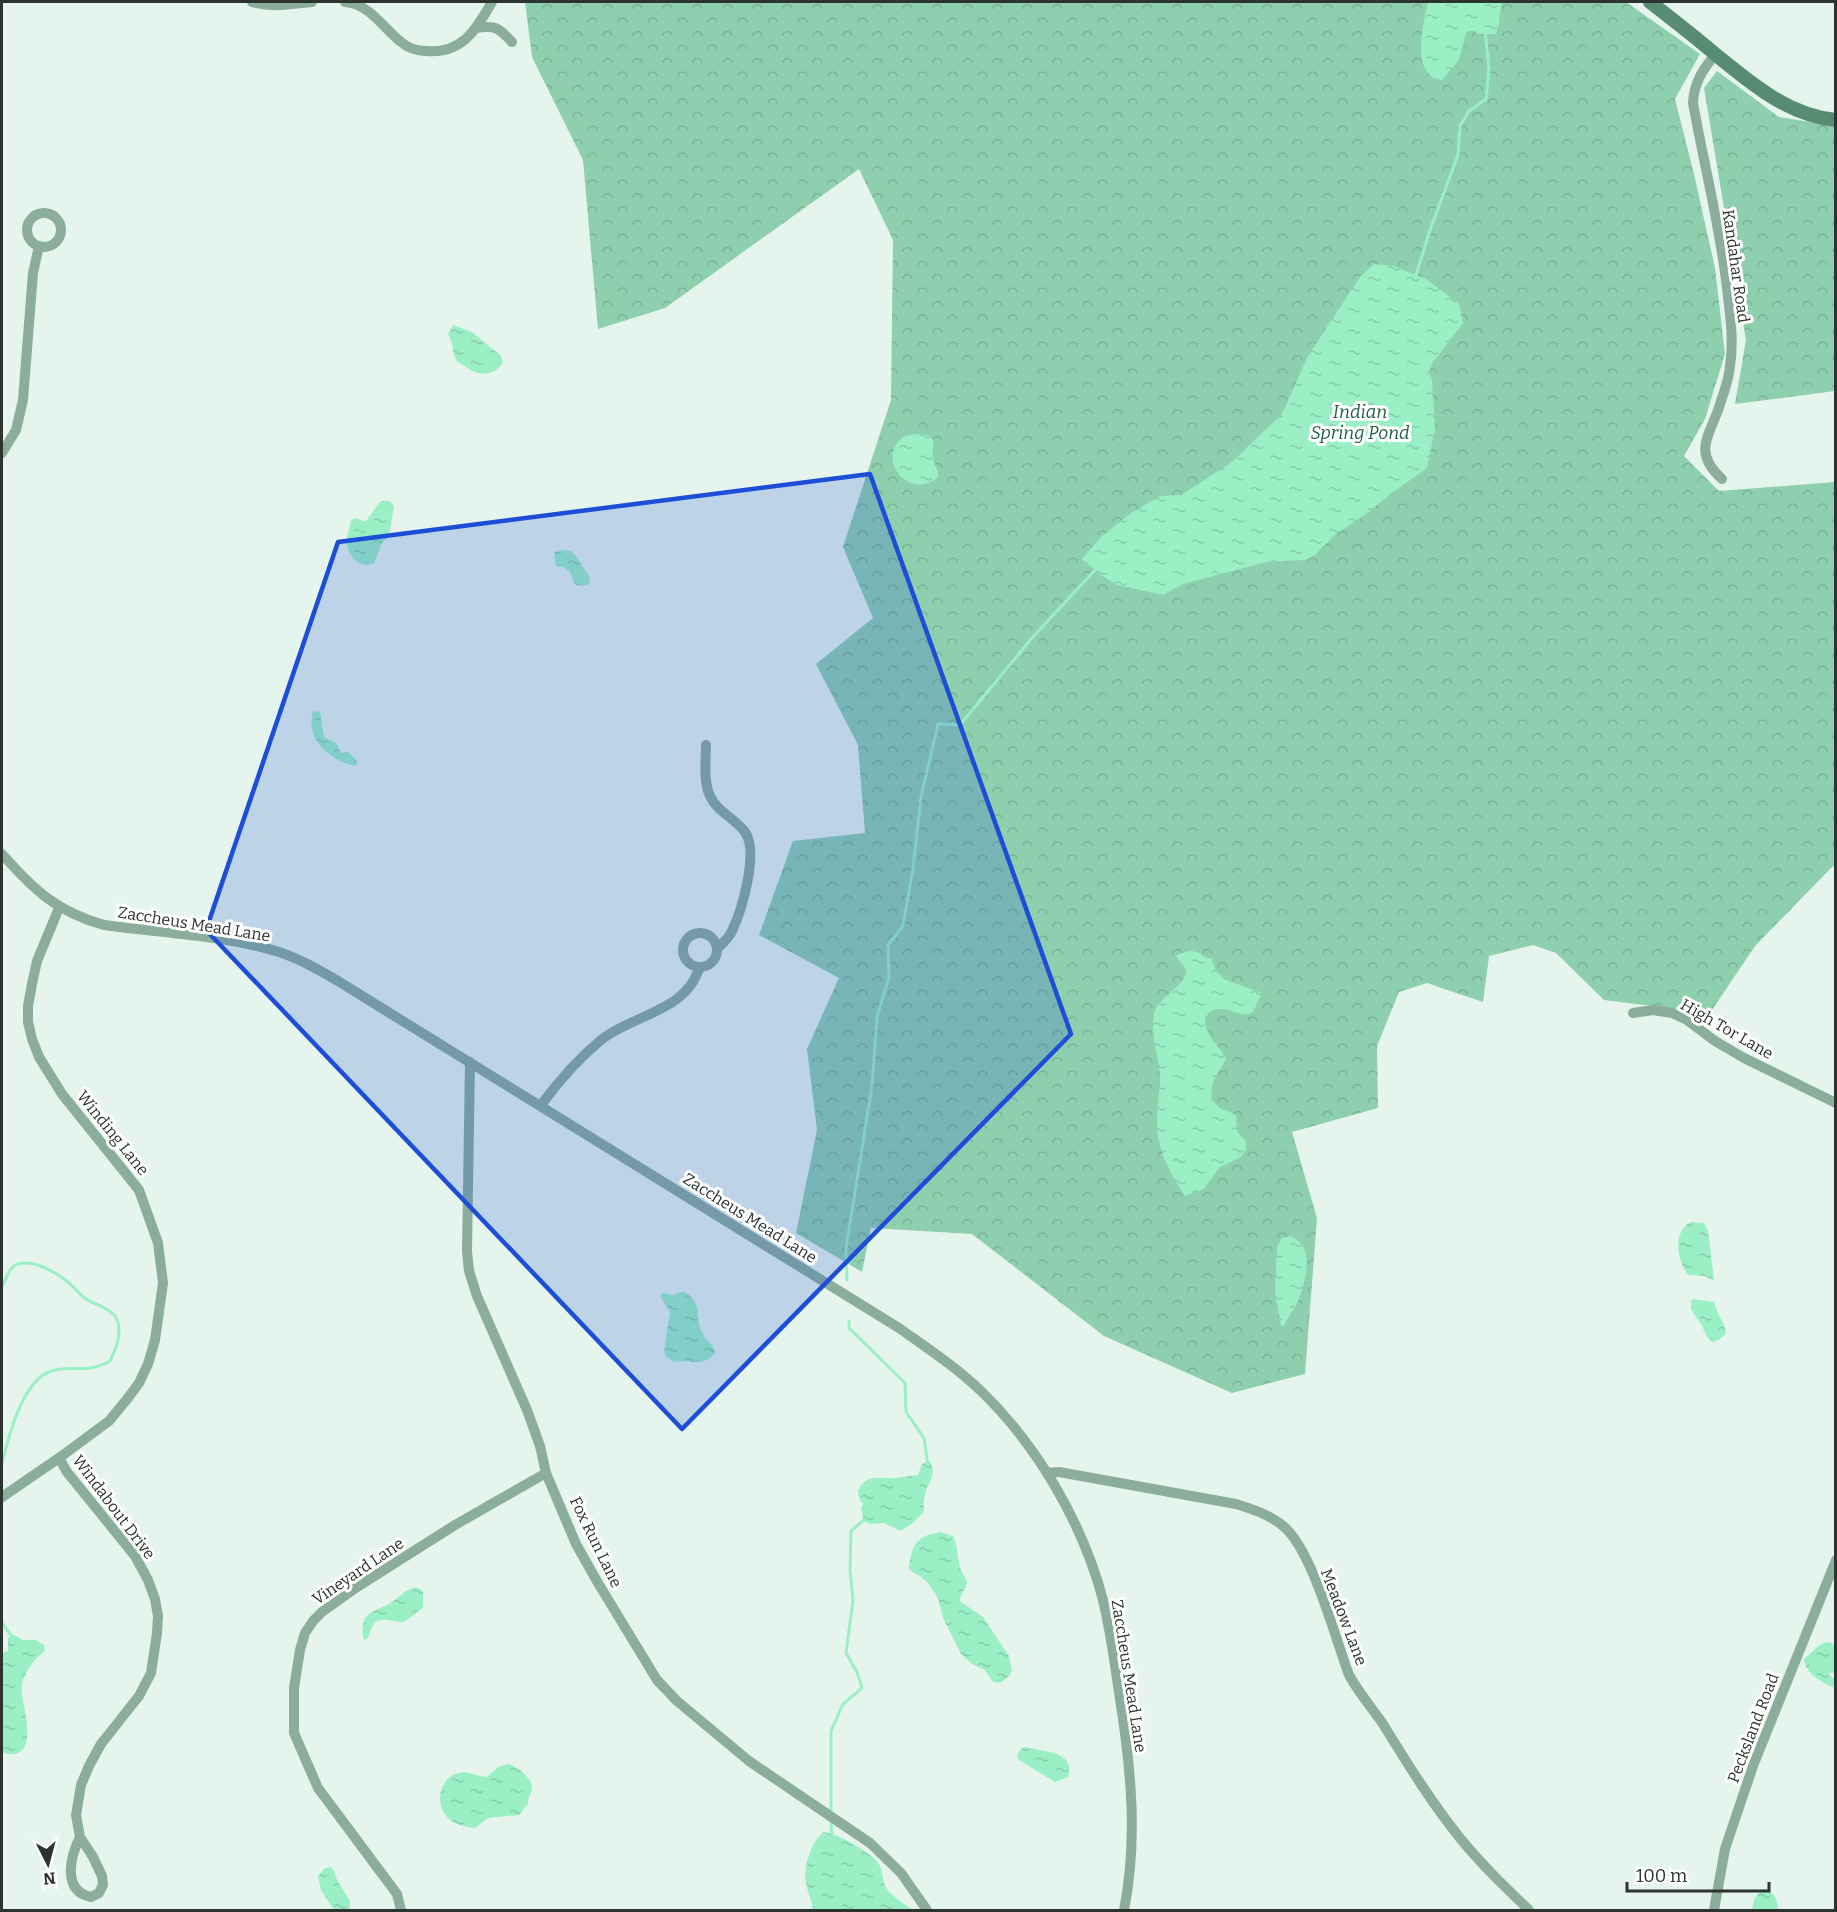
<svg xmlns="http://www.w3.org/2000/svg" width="1837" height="1912" font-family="Bitter,serif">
  <defs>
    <pattern id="forest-crowns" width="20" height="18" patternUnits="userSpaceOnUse" patternTransform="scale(1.5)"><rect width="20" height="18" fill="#8ecfae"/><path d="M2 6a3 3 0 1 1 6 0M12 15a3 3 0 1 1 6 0" fill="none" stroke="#7bb296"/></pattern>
    <pattern id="water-ripples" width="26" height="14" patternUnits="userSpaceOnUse" patternTransform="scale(1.5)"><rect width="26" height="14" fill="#9aefc5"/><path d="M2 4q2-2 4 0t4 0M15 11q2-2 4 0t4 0" fill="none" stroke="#85cdaa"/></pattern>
  </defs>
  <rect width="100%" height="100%" fill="#e5f5ed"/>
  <g fill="url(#forest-crowns)">
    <polygon points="525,2 1626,2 1700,54 1675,99 1694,174 1715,268 1725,354 1705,419 1684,456 1719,491 1835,482 1835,867 1833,866 1755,946 1710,1013 1604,1000 1556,953 1533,945 1489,956 1483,1002 1427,983 1399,992 1377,1046 1378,1108 1292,1132 1317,1218 1305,1374 1232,1393 1104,1336 972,1234 871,1228 862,1272 796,1233 817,1130 807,1049 839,978 759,935 793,841 865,833 858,745 816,664 873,618 843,547 891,400 893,240 859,169 665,308 598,329 583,160 532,57"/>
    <polygon points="1717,71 1779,117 1835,126 1835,391 1735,404 1746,340 1704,88"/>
  </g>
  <g fill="url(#water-ripples)">
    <path d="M1428,2H1501L1499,24L1496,34H1478L1474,31H1469L1466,33L1459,60L1442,80C1409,76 1424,22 1428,2Z"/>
    <polygon points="1374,264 1394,266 1426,279 1459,304 1463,323 1433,362 1429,372 1432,379 1435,429 1427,468 1392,493 1366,514 1335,535 1315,555 1305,560 1266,562 1183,584 1163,595 1117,585 1101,575 1082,559 1100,538 1131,513 1160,496 1181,495 1232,462 1282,414 1308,356 1360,277"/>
    <path d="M453,325L472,332L501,356L503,362C495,376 478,377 466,367C462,364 457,363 455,358C452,350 453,342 448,334Z"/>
    <path d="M923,434C940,439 931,446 933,458C934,466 939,469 938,477C909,503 874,456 904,437C909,434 917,434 923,434Z"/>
    <path d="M383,501H390L394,506L389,536L382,543L374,563C359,570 346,554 347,539C348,533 350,526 351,520L357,518L363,521H366L380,502Z"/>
    <path d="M564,550L571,551L576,556L589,576L590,581L588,585C562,590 584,569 556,566L554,552Z"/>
    <path d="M313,711L320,712L324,737L336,743L341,753L349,752L358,763L356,766C330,761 305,740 313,711Z"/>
    <path d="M1192,951L1200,953L1206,958H1211L1215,969L1224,979L1262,993L1252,1014C1237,1018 1217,998 1205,1018C1204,1035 1219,1045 1226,1059L1213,1082L1211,1099L1220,1108L1236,1115L1237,1132L1246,1141V1150L1241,1157L1219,1168L1204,1189L1185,1196C1167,1169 1156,1148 1157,1115C1157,1101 1161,1088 1160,1074C1158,1053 1149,1032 1155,1010C1160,997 1186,985 1186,971C1185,965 1178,961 1176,956L1183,952Z"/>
    <path d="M1691,1222L1704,1223L1708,1231L1714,1280H1712L1705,1276L1688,1275C1677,1261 1672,1231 1691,1222Z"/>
    <path d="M1291,1236C1315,1247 1306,1277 1300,1296C1297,1305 1288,1317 1284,1326H1281L1275,1292L1277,1246L1282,1238Z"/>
    <path d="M680,1292H685C704,1305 694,1315 702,1332C705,1341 714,1343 715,1353C704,1368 688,1359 673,1362L666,1356L664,1351L670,1312L660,1296L663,1293L673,1295Z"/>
    <path d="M1692,1299L1714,1302C1717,1315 1726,1324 1726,1334L1718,1340L1713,1342C1705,1337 1706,1334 1702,1326C1697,1316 1688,1311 1692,1299Z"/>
    <path d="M929,1461C939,1472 927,1483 925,1495C923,1500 924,1506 924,1511L912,1524L900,1531L884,1523L870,1524L864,1521L861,1509L863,1504C859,1499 856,1493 860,1487C868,1474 882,1479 895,1478C903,1477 911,1476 918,1475L922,1464Z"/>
    <path d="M940,1532L953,1536C958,1546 957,1559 961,1570C962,1574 967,1578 967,1583C966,1589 960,1594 960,1601L983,1617L1009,1656L1012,1671C1008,1678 1001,1685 993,1682L985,1670L972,1664L961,1654L943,1618L939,1602L935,1593L926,1581L920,1576L912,1572L909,1568C912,1545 916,1536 940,1532Z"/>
    <path d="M416,1587L423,1591V1608L404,1622C385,1622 375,1611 368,1638L364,1640C362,1634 362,1631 363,1625C365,1610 381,1610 392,1602C401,1596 406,1589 416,1587Z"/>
    <path d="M14,1635L23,1640H36L44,1645L45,1650C42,1654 39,1656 35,1660C30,1665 23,1677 22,1685C19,1700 40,1748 15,1754C11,1755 6,1753 2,1753V1653L8,1651V1638Z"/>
    <path d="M1828,1642L1835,1644V1673H1830L1829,1675L1835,1679V1688C1822,1683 1805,1673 1804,1659C1813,1652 1817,1644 1828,1642Z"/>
    <path d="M1026,1747C1041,1752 1077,1750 1068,1777L1055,1782L1019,1760L1017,1756C1019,1750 1021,1748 1026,1747Z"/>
    <path d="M508,1764C517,1766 533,1778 532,1789C531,1795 528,1797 528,1804L519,1815L488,1818L475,1828C466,1827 455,1825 448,1818C434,1805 439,1777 459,1773C469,1770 477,1777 487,1777L498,1767Z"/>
    <path d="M824,1832C836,1833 875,1854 880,1866C884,1875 881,1880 887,1889C894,1898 903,1903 913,1910H813C812,1901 807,1891 806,1882C803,1868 812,1839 824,1832Z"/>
    <polygon points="331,1867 334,1871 337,1880 350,1901 350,1910 334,1910 321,1890 318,1876 325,1868"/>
    <path d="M1765,1889C1776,1893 1777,1900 1778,1910H1752L1754,1899L1761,1890Z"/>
  </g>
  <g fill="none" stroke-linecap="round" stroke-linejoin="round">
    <g stroke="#9aefc5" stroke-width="3">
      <polyline points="1415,278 1430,230 1458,155 1460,126 1469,111 1486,99 1489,69 1485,31"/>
      <polyline points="847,1280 846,1248 872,1086 877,1017 889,977 888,945 903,926 913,868 921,797 938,724 960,725 1032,638 1096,569"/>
      <path d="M2,1286C7,1279 8,1267 18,1264C34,1259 57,1273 69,1283C75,1288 80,1295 86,1299C95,1305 108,1307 115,1316C124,1329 116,1349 110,1361C86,1375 72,1364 51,1371C22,1381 8,1438 2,1464"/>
      <polyline points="849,1321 849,1328 905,1383 906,1412 924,1438 928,1465"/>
      <polyline points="2,1623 13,1638"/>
      <polyline points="831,1812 831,1731 843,1704 862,1688 857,1672 846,1653 853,1600 850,1570 851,1531 865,1519"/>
      <polyline points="831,1821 832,1836"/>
    </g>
    <g stroke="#8bad9b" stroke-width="10">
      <path d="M252,2C272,8 292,4 312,2"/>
      <path d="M345,2C370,4 383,28 401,42C408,48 417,51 426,51C463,54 476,29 492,2"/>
      <path d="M476,28C496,25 499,28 512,42"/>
      <path d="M1715,54C1703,70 1694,82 1693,103C1704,165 1720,226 1727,288C1730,313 1734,340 1730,366C1729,377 1725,390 1721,401C1712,434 1690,450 1722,479"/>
      <circle cx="44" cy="230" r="17"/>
      <polyline points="2,453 16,430 23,400 33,273 39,246"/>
      <path d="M706,745C706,760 703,781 710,796C717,812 735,818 745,832C759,852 742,910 732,931C729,938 723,943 717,949"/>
      <path d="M2,854C34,890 57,912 104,925C162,933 223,935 279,952C300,959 319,970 338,981L899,1328C927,1348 956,1367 981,1391C1038,1446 1083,1524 1103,1600C1111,1633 1115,1666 1120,1699C1131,1768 1138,1841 1124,1910"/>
      <circle cx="700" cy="950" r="17"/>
      <polyline points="1633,1013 1653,1010 1672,1013 1687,1020 1715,1041 1744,1058 1836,1103"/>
      <polyline points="470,1062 467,1251 469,1271 477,1296 527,1410 540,1446 546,1473 576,1544 598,1583 657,1680 677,1701 749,1761 870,1843 901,1873 927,1910"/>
      <path d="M541,1105C558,1082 578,1059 601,1040C632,1015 687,1011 699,968"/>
      <path d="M59,1458L67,1472L135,1556L148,1580L155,1599L158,1616L157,1633L151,1673L139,1696L101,1744L89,1766L81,1785L76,1815L80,1837L93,1857L102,1876L103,1885L99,1893L91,1897C62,1891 70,1857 80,1837"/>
      <path d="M1047,1473L1059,1472L1236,1504C1252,1509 1268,1514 1282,1525C1312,1548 1335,1638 1349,1675C1359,1693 1372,1708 1383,1724C1407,1763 1431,1802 1460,1838C1481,1864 1505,1887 1529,1910"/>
      <polyline points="2,1497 59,1458 109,1421 128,1398 139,1383 148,1364 155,1340 163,1283 158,1243 139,1190 62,1094 39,1057 32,1039 28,1022 28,1006 32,984 37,961 59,908"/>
      <polyline points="401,1910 397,1894 318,1788 294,1733 294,1688 300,1650 305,1633 313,1621 322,1612 354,1589 455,1525 546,1473"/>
      <polyline points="1714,1910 1725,1849 1753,1766 1836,1560"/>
    </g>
    <path stroke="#588c72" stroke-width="14" d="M1650,2C1672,19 1694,36 1715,54C1751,83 1787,115 1836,120"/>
  </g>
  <path fill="#1d4ed8" fill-opacity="0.2" stroke="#1d4ed8" stroke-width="4.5" stroke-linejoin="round" d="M870,474L1071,1034L682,1429L206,930L338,542Z"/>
  <g text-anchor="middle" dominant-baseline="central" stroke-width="6" stroke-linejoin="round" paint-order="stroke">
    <g font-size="16" fill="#2d3330" stroke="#fff">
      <text transform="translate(1736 266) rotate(82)">Kandahar Road</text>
      <text transform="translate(194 924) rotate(9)">Zaccheus Mead Lane</text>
      <text transform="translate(1727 1029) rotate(30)">High Tor Lane</text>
      <text transform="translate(113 1133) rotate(51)">Winding Lane</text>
      <text transform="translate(750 1218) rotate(32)">Zaccheus Mead Lane</text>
      <text transform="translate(114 1507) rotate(53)">Windabout Drive</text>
      <text transform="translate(596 1542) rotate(64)">Fox Run Lane</text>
      <text transform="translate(358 1571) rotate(-34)">Vineyard Lane</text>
      <text transform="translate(1344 1617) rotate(69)">Meadow Lane</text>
      <text transform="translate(1129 1676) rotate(81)">Zaccheus Mead Lane</text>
      <text transform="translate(1753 1728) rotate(-69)">Pecksland Road</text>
    </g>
    <g font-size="18" font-style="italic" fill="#216045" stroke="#fff">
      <text x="1360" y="412">Indian<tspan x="1360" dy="21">Spring Pond</tspan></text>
    </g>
  </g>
  <rect width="1837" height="1912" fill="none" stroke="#2d3330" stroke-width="6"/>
  <g transform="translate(48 1864) rotate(174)" stroke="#ffffff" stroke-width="4.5" paint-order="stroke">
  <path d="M0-4.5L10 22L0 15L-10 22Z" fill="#2d3330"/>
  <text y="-9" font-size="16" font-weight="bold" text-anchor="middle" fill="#2d3330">N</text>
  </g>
  <path d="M1627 1882v9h142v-9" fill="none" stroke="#2d3330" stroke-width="3"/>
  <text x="1636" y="1882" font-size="18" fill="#2d3330" stroke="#ffffff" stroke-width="4.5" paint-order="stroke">100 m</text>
</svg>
